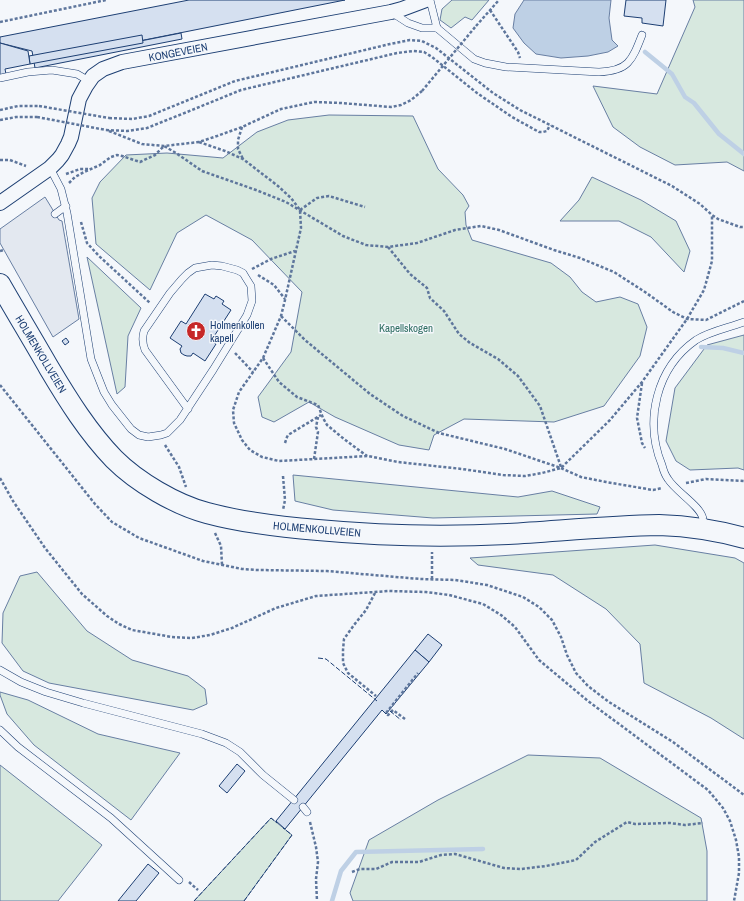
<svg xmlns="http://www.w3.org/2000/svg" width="744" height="901" font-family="'Archivo Narrow',sans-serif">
  <rect width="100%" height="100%" fill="#f4f7fb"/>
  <g fill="#d7e8df" stroke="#687fa3">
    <polygon points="452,0 489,0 472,20 465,17 451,28 440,20 442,9"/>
    <polygon points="693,0 744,0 744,171 727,162 675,165 640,147 613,127 593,86 657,94 695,7"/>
    <polygon points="329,115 413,116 438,169 463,195 469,206 465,212 466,225 472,240 551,263 570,277 582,292 596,302 620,297 638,304 647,327 640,356 604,406 554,422 464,419 434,435 429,450 399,445 335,417 309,402 274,422 262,417 258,397 291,352 302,292 252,240 206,215 177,233 150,290 96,244 92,198 100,182 126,155 167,153 223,158 257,132 288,120"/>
    <polygon points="592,177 641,200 676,221 690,251 684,272 651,237 619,221 560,221 579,200"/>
    <polygon points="87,257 141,308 128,336 125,387 117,394"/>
    <polygon points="744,335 744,470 738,468 690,470 676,461 666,441 675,388 707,345"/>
    <polygon points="293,475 518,497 552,491 600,507 597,514 433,518 333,510 295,501"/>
    <polygon points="655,545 735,558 744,563 744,739 711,718 644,683 640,644 606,609 553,575 478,565 470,558"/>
    <polygon points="37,572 87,631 132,660 188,676 205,689 207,704 193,710 49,683 23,671 2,643 3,613 20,576"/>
    <polygon points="0,692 28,700 98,734 180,753 131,820 34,745 7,714 0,695"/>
    <polygon points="528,755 600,758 701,818 707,851 707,901 353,901 350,893 369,840 438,800"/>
    <polygon points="0,765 102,845 58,901 0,901"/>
    <polygon points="271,818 292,835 244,901 194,901"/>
  </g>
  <polygon fill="#e3e8f0" stroke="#687fa3" points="45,197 59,220 62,221 79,319 53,337 0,243 0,229"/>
  <polygon fill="#bed0e5" stroke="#687fa3" points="524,0 611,0 609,18 612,40 618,46 608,52 588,56 561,58 536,54 524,43 513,28 515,14"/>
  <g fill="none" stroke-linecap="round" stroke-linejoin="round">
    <g stroke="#bed0e5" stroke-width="4.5">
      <polyline points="645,52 672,74 685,97 694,103 719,134 744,154"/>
      <polyline points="701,347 723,348 744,353"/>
      <polyline points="332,901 341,871 356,852 483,849"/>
    </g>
  </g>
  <g fill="#d5e0f0" stroke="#1d3f73">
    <polygon points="189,0 345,0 34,62 32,51 0,43 0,37"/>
    <polygon points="626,0 666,0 663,26 642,23 642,18 624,16"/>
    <polygon points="181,33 182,39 35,68 34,62"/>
    <polygon points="142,35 143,43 30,64 29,56"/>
    <polygon points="0,43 28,51 30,64 5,69 6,74 0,76"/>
    <polygon points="205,294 214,299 216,296 224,301 222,304 231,310 211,341 216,344 205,361 193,353 191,356 187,356 184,355 181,353 180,349 182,346 170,338 181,321 186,324"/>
    <polygon points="66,338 69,342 65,345 62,341"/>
    <polygon points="428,634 442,645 429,662 415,650"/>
    <polygon points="415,650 429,662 386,714 382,710 285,829 276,821"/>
    <polygon points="237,764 245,771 227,793 219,786"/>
    <polygon points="148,864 159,873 136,901 118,901"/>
  </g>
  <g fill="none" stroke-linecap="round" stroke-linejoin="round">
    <g stroke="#1d3f73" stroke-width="8">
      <g id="service">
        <path d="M430,0L437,28L474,59L485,63L506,67L599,72C628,71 632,61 642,35"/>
        <polyline points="391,12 408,23 422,28 437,28"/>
        <polyline points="0,78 28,72 52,70 77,74 89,81"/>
        <path d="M50,168L61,189L67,213L91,359L104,392L112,405L127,424L131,429L139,435L148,437L161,435L167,433L180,420L213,370L247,315L252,301L251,286L246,278L243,273L237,270L222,266L212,265L195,268L188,273L182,279L170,293L144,331C142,338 142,343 145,350L188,409"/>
        <polyline points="55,214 66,206"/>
        <path d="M703,528C703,526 704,522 703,519C701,506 676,492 668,479C665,475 663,469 662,465C644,421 656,368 696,340C710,331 728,328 744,322"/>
        <polyline points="0,670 21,682 46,692 83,703 202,734 226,743 240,752 263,775 294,800"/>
        <polyline points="0,730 18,747 111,818 179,880"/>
        <polyline points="303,807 307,812"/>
      </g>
    </g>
    <g stroke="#1d3f73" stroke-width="16">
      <polyline id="minor" points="0,203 50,168 58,160 62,155 68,144 71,137 79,99 86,86 93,76 103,69 122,62 391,12 402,9 426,0"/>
    </g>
    <g stroke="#1d3f73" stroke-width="22">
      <path id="secondary" d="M0,284C16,312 33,340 49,368C68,400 88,432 114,459C137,482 176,505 207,513C244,523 281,527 318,530C382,536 445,537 508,534C559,531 609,526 659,525C688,526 716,530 744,538"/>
    </g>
    <g stroke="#5e769c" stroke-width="2.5" stroke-dasharray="3 2" stroke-linecap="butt">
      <polyline points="490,10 518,52 520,58"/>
      <polyline points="0,22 106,0"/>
      <polyline points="476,26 499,0"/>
      <polyline points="0,110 18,106 39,106"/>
      <polyline points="109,118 132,119 149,116 235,81 390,44 410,40 422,41 436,48 493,93 520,110 672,186 700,204 712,215 718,219 740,227 744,227"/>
      <polyline points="0,120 16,117 37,117"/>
      <polyline points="242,127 238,140 238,149 243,159"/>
      <polyline points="106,130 127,131 147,128 187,112 241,90 397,53 413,51 424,52 432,57 477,93 512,117 539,132 543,132 547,131 550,125"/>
      <polyline points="109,131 142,144 164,146 199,142 217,136 242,127 281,109 314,102 341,103 391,107 401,105 411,100 422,91"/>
      <polyline points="199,142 225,151 243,159 278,186 291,198 300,210 301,228 285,300 281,316 263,358 239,392 233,410 234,423 242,440 250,450 262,457 279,461 368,456 398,462 462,469 503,475 525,476 542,473 561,468 610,420 642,382 687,319 704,290 712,261 712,215"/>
      <polyline points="0,160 10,160 26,166"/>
      <polyline points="66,174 80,169 88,169"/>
      <polyline points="69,183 75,177 84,172 100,165 111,157 117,155 122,156 140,162 155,155 164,146 176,153 202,171 256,190 286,202 343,236 366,245 388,247 417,243 455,230 481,226 499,230 554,250 580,258 614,272 645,292 673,312 687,319 706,320 744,301"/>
      <polyline points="300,210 317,198 329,196 365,207"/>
      <polyline points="81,222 87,243 99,256 150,303"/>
      <polyline points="388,247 410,274 427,288 430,298 444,311 459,334 470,343 498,359 518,376 540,406 561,467"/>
      <polyline points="0,251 4,250"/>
      <polyline points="252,269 271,259 295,251"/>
      <polyline points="258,275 274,285 285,299"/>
      <polyline points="281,316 305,340 370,394 403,416 439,433 505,449 561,468 581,477 606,482 653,490 662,488"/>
      <polyline points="235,353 253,372"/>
      <polyline points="263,358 279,382 297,397 318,405 323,418 327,425 344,439 367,456"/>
      <polyline points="642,383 637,418 642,443 645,448"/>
      <polyline points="0,385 95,504 112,522 139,538 203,561 242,569 257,570 327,571 420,579 455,580 487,585 523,597 539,607 552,620 561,637 567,655 576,673 588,686 609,702 673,742 744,795"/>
      <polyline points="285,443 287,437 288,435 321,415"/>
      <polyline points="165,445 179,467 186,487"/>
      <polyline points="314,459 318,432 316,427 318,417"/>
      <polyline points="283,476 285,500 283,510"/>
      <polyline points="0,478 13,501 45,548 82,594 107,616 119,624 132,630 172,637 192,638 210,635 232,628 276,608 316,596 389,591 426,592 449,595 483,604 501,615 515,627 539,660 588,701 708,790 723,808 730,821 736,840 739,857 739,873 734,901"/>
      <polyline points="686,483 706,479 744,481"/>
      <polyline points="215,533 221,546 222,565"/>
      <polyline points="432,579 432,552"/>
      <polyline points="375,593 366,610 354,625 344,639 343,650 343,663 348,673 376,696"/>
      <polyline points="405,719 393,710 388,715 386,713 418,673"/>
      <polyline points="310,822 316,847 318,862 316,879 317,901"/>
      <polyline points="352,872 360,869 376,869 392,862 419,862 441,855 455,854 504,868 521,869 546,866 576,860 595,842 627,822 635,824 670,823 685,825 703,823"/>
      <polyline points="189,882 198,890"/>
    </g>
    <use href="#service" stroke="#f4f7fb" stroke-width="7"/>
    <use href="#minor" stroke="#f4f7fb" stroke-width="14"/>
    <use href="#secondary" stroke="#f4f7fb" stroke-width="20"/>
    <g stroke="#5e769c" stroke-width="2.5" stroke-dasharray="3 2" stroke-linecap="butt">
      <polyline points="422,91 476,26"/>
      <polyline points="39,106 109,118"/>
      <polyline points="37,117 106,130"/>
    </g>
    <g stroke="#1d3f73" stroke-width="1" stroke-dasharray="5 2" stroke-linecap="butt">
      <polyline points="318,658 326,659 377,701"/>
      <polyline points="390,711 401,720"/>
      <polyline points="194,901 271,818 277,823"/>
      <polyline points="244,901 292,835 283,828"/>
    </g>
  </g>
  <defs>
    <g id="church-disc" transform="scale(1)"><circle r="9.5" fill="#c62828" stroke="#f4f7fb"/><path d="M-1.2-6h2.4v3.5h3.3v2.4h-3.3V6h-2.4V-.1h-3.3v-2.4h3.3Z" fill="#fff"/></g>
  </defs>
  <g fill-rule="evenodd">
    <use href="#church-disc" x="196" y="331"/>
  </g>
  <g text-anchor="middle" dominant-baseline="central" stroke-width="3" stroke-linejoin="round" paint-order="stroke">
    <g font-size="11" fill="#1d3f73" stroke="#f4f7fb">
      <text transform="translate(178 52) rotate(-11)">KONGEVEIEN</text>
      <text transform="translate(41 354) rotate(59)">HOLMENKOLLVEIEN</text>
      <text transform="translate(317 529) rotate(5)">HOLMENKOLLVEIEN</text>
    </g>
    <g font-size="11" fill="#1d3f73" stroke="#f4f7fb" text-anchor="start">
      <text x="210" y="325">Holmenkollen<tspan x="210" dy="13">kapell</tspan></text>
    </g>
    <g font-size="11" fill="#2c6c60" stroke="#f4f7fb">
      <text x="406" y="328">Kapellskogen</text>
    </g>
  </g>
</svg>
